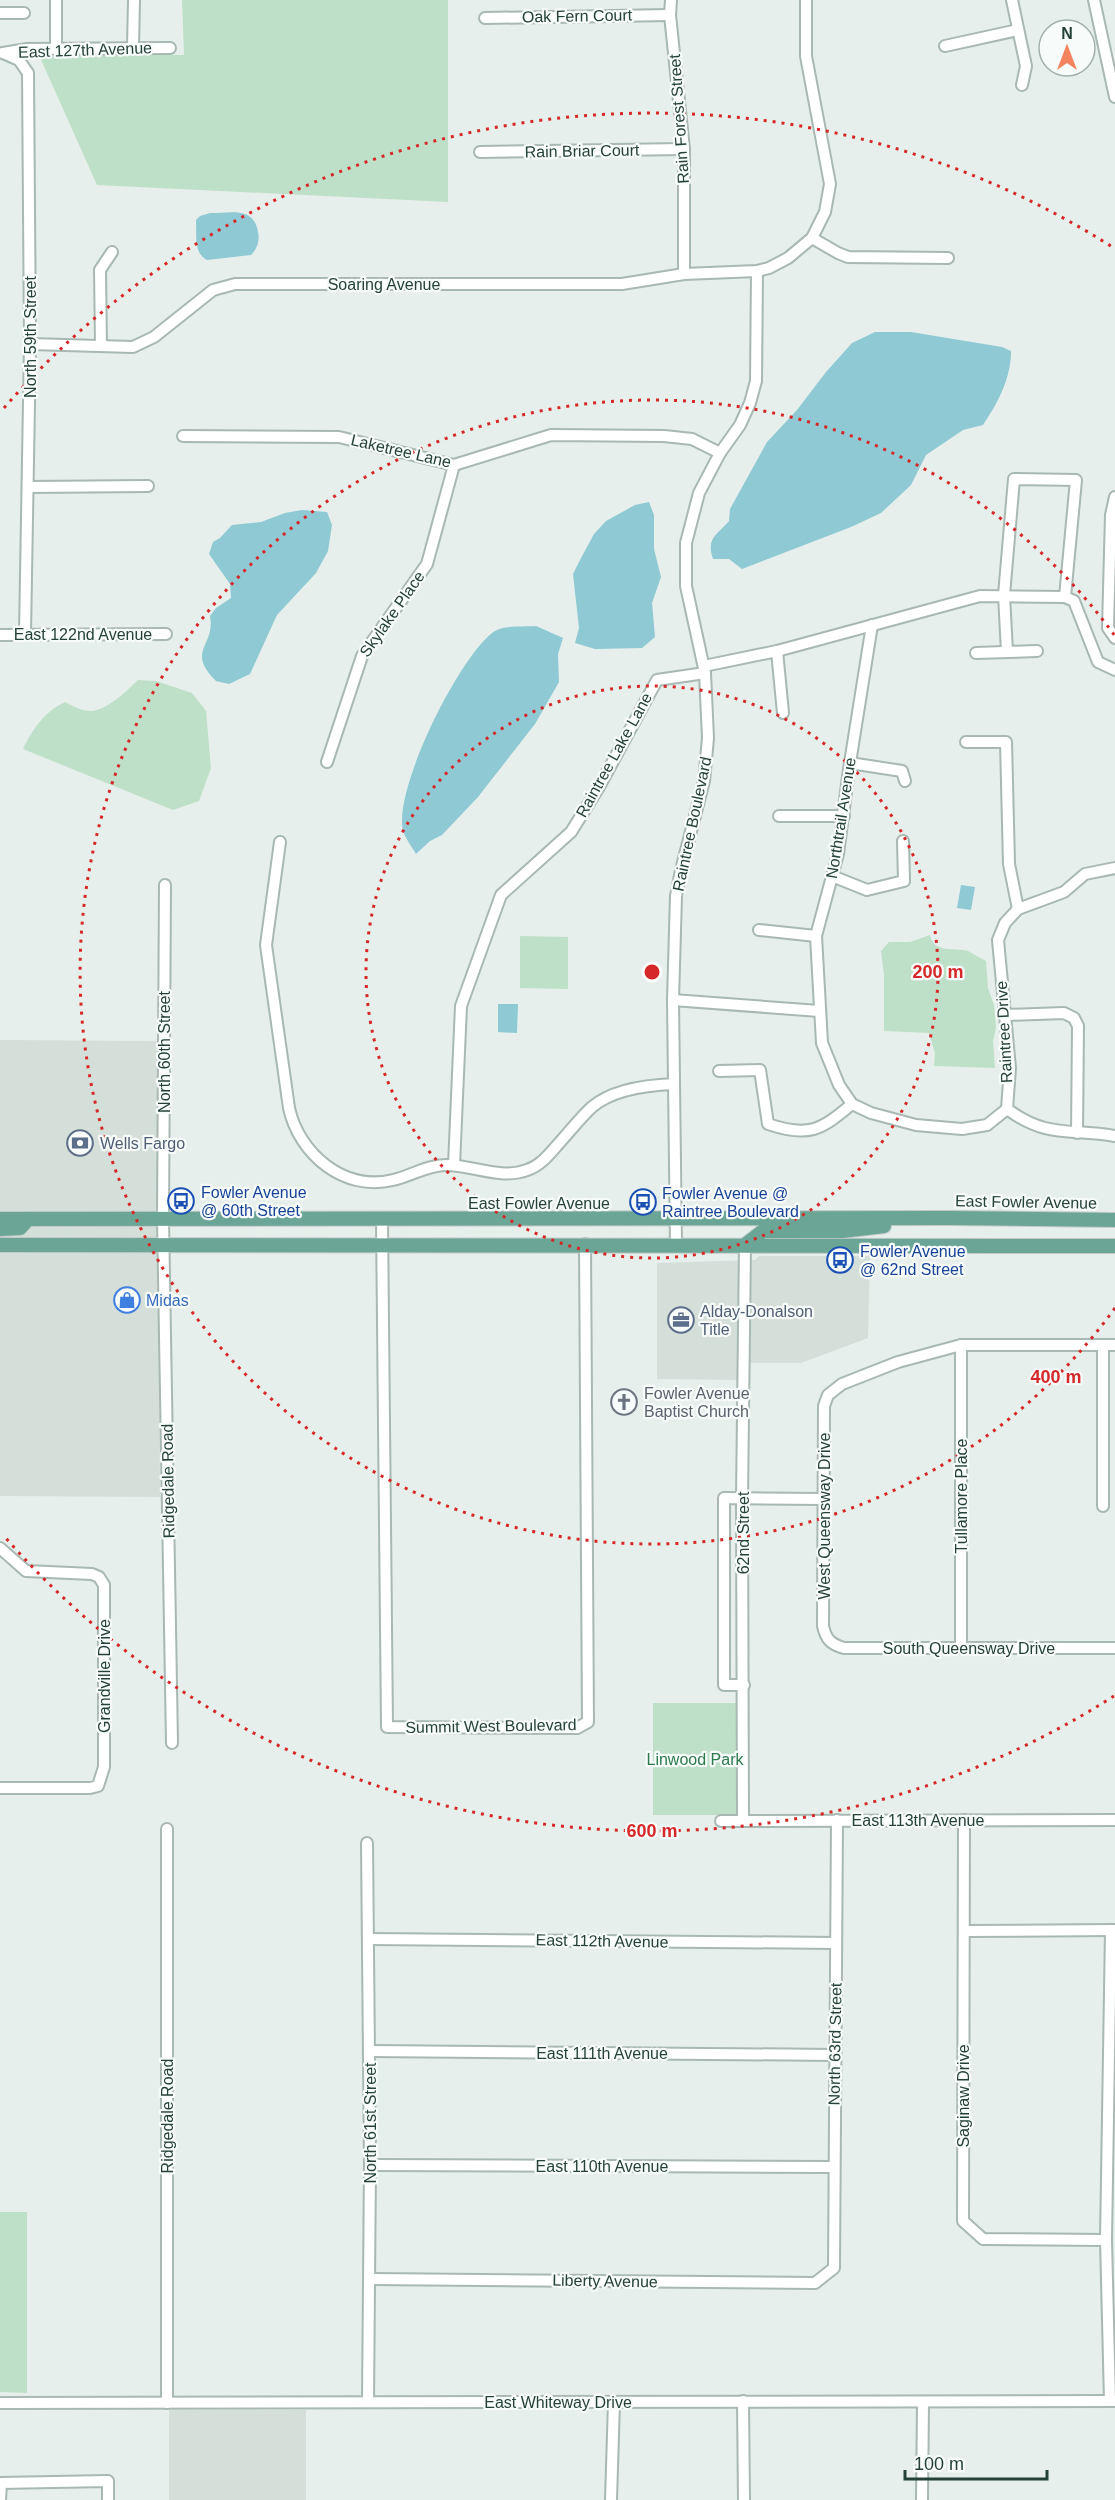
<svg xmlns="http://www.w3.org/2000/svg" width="1115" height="2500" font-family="Arial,sans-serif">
  <rect width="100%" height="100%" fill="#e6efeb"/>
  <g fill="#d4dfda">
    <polygon points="0,1040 158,1041 160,1497 0,1496"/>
    <polygon points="759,1256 870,1256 868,1338 801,1363 739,1363 738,1380 657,1379 657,1263 755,1260"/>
    <rect x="169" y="2410" width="137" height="90"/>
  </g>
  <g fill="#bfe0c8">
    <polygon points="182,0 448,0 448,202 97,185 38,53 184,55"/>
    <path d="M138,680L156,681L192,693L206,711L211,768L199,801L173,810L23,749C33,729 44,712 65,702C73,706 83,712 93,711C109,708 127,691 138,680Z"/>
    <path d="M930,935C933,954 954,947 968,951C974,954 980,958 986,961L988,988L994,1005L996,1027L993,1041L995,1068L934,1066L935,1053L929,1033L884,1031V975L881,951L889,942H910Z"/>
    <polygon points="520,936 568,937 568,989 520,988"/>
    <polygon points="653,1703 738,1703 737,1815 653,1815"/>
    <polygon points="0,2212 27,2212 27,2393 0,2392"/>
  </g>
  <g fill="#8ec9d4">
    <path d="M210,213C231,213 254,206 258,232C260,241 257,249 251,255L207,260C193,253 197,234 196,220L200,216Z"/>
    <path d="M875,332H911L1002,347L1011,351C1011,378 998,403 983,425L963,430L926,455L911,485L881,513L851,527L742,569L729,559H713C706,538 716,536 729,521L730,509L767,442L797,410L826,372L852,343Z"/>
    <polygon points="649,502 654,515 654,549 661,577 652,603 655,637 642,648 595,649 575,643 579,628 573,574 580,560 594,534 606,521 635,505"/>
    <path d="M302,510L327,512L332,525L328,551L316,573L277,615L250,674L229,684L216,681C185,650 216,646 210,616L216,608L231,598L230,584L209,554L213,542L220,538L232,525L261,522L285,513Z"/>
    <path d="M536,626L563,638L558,654L559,682L535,724L478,797L442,835L430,841L416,854C412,847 405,838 403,830C393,789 461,653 495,631C505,625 525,627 536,626Z"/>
    <polygon points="961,885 975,887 971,910 957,908"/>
    <polygon points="498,1004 518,1004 517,1033 498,1032"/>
  </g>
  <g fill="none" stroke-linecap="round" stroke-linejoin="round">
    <g stroke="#a8b8b2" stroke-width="14">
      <g id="minor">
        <polyline points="671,0 670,15 684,149 684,274"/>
        <polyline points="1012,0 1026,66 1022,85"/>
        <polyline points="1094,0 1115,97"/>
        <polyline points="0,13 24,13"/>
        <polyline points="485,18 670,15"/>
        <polyline points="945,46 1018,30"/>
        <polyline points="133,48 134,0"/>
        <polyline points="56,49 56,0"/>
        <polyline points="3,53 19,60 28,73 30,344 25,634"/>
        <polyline points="3,53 27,49 170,48"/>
        <polyline points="480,152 684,149"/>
        <polyline points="812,238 838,253 848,257 948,258"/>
        <polyline points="30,344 133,347 154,337 213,290 235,284 622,284 684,274 757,271 769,268 788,258 812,238 825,212 830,184 806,56 806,0"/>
        <polyline points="101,346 100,270 112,252"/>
        <polyline points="183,436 339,437 454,465 551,435 664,436 692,439 720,453"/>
        <polyline points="29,487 148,486"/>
        <polyline points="1115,497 1111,515 1108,628 1115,638"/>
        <polyline points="872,625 849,769 838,854 816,936 822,1043 839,1085 852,1104 871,1113 916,1125 962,1129 987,1125 1007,1109 1010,1068 998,940 1005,923 1018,909 1064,892 1085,874 1115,868"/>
        <polyline points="0,635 166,634"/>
        <polyline points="777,651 783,713"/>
        <polyline points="1007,652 1004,595 1014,479 1076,480 1065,597"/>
        <polyline points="976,653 1037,651"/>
        <polyline points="704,666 777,651 980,596 1065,597 1074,601 1098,662 1115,670"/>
        <polyline points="966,742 1006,742 1009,864 1018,909"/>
        <polyline points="327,762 362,656 427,564 454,465"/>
        <polyline points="850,763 902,771 905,781"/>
        <polyline points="779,816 844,816"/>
        <path d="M280,842L266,945L289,1108C299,1154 344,1192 393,1180C411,1176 427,1165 446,1165C472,1165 501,1180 527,1170C542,1165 551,1152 561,1141C571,1130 581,1117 592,1107C613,1089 648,1085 674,1084"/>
        <polyline points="832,876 867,890 904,881 903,841"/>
        <polyline points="165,885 163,1219 172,1743"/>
        <polyline points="759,930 816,936"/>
        <polyline points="673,1000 819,1011"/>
        <polyline points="1006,1015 1064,1013 1074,1018 1078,1026 1077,1133"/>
        <path d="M719,1071L760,1070L768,1124C809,1138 821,1130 852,1104"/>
        <path d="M1007,1109C1048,1139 1070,1128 1115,1136"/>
        <polyline points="454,1165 461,1006 501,895 571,832 599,787 657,680 705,673"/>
        <polyline points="382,1220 387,1727 577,1728 588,1722 585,1244"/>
        <polyline points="676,1245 673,1000 676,896 681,870 704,781 708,738 705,673 686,586 686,543 699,493 720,453 740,425 750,403 756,381 757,271"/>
        <polyline points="961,1345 961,1647"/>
        <polyline points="1103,1345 1103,1506"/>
        <path d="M1115,1345H961L898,1362L842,1384L828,1395L824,1406L823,1626C826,1639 830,1644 844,1648H1115"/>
        <polyline points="0,1548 26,1571 92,1574 99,1577 104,1585 104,1767 98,1786 90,1788 0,1788"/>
        <polyline points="744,1685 724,1685 724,1498 823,1499"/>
        <polyline points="964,1820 963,2221 983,2239 1106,2240"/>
        <polyline points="721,1821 1115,1820"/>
        <polyline points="743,1821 742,1498 745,1245"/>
        <polyline points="167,1829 167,2403"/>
        <polyline points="367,1843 370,2165 368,2402"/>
        <polyline points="964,1931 1115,1930"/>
        <polyline points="368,1939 836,1943"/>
        <polyline points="370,2051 835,2055"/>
        <polyline points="370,2165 833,2167"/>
        <polyline points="370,2279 815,2283 834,2268 837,1820"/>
        <polyline points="743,2401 744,2500"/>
        <polyline points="1110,2401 1106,2240 1111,1930"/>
        <polyline points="0,2403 1115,2401"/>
        <polyline points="0,2483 108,2481 108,2500"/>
        <polyline points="0,2500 1,2483"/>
        <polyline points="611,2500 614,2402"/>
        <polyline points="922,2500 923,2403"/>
      </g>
    </g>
    <g stroke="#c2cac8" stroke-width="16">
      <g id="major">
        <polyline points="0,1219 952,1218 1115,1220"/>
        <polyline points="0,1229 20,1228 28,1219"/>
        <polyline points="0,1245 1115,1246"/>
        <polyline points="745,1245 763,1231 842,1231 884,1226"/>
      </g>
    </g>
    <use href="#minor" stroke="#fff" stroke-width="10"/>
    <use href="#major" stroke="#6aa596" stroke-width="14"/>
  </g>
  <g fill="none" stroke="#d62828" stroke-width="3" stroke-dasharray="3 6">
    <circle cx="652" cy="972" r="286"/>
    <path d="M1115 1308A572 572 0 1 1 1115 636"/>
    <path d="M1114 1696A859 859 0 0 1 4 1536M4 408A859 859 0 0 1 1114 248"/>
  </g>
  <defs>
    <g id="bank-ring" transform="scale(1.35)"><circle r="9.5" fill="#f7fbf9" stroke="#5c6f8a" stroke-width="1.5"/><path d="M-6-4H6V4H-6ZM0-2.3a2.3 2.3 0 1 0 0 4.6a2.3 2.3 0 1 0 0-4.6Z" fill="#5c6f8a"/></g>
    <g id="bus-ring" transform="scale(1.35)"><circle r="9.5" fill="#f7fbf9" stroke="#1a4fb4" stroke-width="1.5"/><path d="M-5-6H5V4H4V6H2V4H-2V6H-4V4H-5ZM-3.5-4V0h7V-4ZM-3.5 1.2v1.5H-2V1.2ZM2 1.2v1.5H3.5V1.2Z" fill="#1a4fb4"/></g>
    <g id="shop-ring" transform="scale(1.35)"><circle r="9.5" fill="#f7fbf9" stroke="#3f7fe0" stroke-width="1.5"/><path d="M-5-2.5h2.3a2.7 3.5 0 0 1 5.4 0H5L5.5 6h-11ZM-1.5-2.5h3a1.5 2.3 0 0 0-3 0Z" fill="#3f7fe0"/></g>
    <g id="office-ring" transform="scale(1.35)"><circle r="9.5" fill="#f7fbf9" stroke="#5c6f8a" stroke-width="1.5"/><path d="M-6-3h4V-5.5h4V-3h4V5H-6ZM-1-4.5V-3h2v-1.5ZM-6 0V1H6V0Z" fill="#5c6f8a"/></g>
    <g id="church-ring" transform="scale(1.35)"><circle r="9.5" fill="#f7fbf9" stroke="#6b7280" stroke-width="1.5"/><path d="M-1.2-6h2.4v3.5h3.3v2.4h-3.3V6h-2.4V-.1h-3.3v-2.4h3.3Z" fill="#6b7280"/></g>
  </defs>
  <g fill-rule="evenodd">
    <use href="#bank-ring" x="80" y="1143"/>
    <use href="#bus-ring" x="181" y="1201"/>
    <use href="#bus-ring" x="643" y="1202"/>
    <use href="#bus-ring" x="840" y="1260"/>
    <use href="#shop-ring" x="127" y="1300"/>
    <use href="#office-ring" x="681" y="1320"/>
    <use href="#church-ring" x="624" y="1402"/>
  </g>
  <g text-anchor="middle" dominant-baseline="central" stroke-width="4.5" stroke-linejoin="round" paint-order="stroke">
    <g font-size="16" fill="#24423a" stroke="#f7fbf9">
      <text transform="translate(577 16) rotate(-1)">Oak Fern Court</text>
      <text transform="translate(85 50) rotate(-2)">East 127th Avenue</text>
      <text transform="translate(679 119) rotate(-94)">Rain Forest Street</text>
      <text transform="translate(582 151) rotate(-1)">Rain Briar Court</text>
      <text x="384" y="284">Soaring Avenue</text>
      <text transform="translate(30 337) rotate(-90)">North 59th Street</text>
      <text transform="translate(401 451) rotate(13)">Laketree Lane</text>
      <text transform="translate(392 614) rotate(-55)">Skylake Place</text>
      <text x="83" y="634">East 122nd Avenue</text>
      <text transform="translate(614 755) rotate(-61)">Raintree Lake Lane</text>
      <text transform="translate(841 818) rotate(-81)">Northtrail Avenue</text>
      <text transform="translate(692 824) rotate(-78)">Raintree Boulevard</text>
      <text transform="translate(1004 1032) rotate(-93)">Raintree Drive</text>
      <text transform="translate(164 1052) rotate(-90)">North 60th Street</text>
      <text transform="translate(1026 1202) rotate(1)">East Fowler Avenue</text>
      <text x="539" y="1203">East Fowler Avenue</text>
      <text transform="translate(168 1481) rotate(-91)">Ridgedale Road</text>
      <text transform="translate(961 1496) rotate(-90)">Tullamore Place</text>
      <text transform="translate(824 1516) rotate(-90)">West Queensway Drive</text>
      <text transform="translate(743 1533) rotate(-90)">62nd Street</text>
      <text x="969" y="1648">South Queensway Drive</text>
      <text transform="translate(104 1676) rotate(-90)">Grandville Drive</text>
      <text transform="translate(491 1726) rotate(-1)">Summit West Boulevard</text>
      <text x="918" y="1820">East 113th Avenue</text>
      <text transform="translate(602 1941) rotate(1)">East 112th Avenue</text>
      <text transform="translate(835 2044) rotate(-89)">North 63rd Street</text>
      <text x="602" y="2053">East 111th Avenue</text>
      <text transform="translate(963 2096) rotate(-90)">Saginaw Drive</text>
      <text transform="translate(167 2116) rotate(-90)">Ridgedale Road</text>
      <text transform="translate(370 2123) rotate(-90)">North 61st Street</text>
      <text x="602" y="2166">East 110th Avenue</text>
      <text transform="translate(605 2281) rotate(1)">Liberty Avenue</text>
      <text x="558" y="2402">East Whiteway Drive</text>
    </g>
    <g font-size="16" fill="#4e5e75" stroke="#f7fbf9" text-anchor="start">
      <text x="100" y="1143">Wells Fargo</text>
      <text x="700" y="1311">Alday-Donalson<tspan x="700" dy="18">Title</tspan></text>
    </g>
    <g font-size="16" fill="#164399" stroke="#f7fbf9" text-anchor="start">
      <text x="201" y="1192">Fowler Avenue<tspan x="201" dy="18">@ 60th Street</tspan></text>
      <text x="662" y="1193">Fowler Avenue @<tspan x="662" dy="18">Raintree Boulevard</tspan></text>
      <text x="860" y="1251">Fowler Avenue<tspan x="860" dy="18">@ 62nd Street</tspan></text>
    </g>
    <g font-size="16" fill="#366cbe" stroke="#f7fbf9" text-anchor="start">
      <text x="146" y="1300">Midas</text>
    </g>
    <g font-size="16" fill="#5b616d" stroke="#f7fbf9" text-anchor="start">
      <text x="644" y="1393">Fowler Avenue<tspan x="644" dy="18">Baptist Church</tspan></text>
    </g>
    <g font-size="16" fill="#2d7a4b" stroke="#f7fbf9">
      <text x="695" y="1759">Linwood Park</text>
    </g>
  </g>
  <circle cx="652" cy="972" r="9" fill="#d62828" stroke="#f7fbf9" stroke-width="3"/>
  <g font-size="18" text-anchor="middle" font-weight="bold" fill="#d62828" stroke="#f7fbf9" stroke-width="4.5" stroke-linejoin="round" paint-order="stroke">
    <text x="938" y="978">200 m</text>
    <text x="1056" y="1383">400 m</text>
    <text x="652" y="1837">600 m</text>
  </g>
  <g transform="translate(1067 48)"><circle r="28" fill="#f7fbf9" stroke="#a3b1ad" stroke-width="1.5"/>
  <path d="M0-4.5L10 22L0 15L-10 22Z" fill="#f4845f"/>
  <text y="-9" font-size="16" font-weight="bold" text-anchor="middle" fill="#24423a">N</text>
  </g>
  <path d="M905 2470v9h142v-9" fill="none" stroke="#24423a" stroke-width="3"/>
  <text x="914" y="2470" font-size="18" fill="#24423a" stroke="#f7fbf9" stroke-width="4.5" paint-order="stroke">100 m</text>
</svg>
